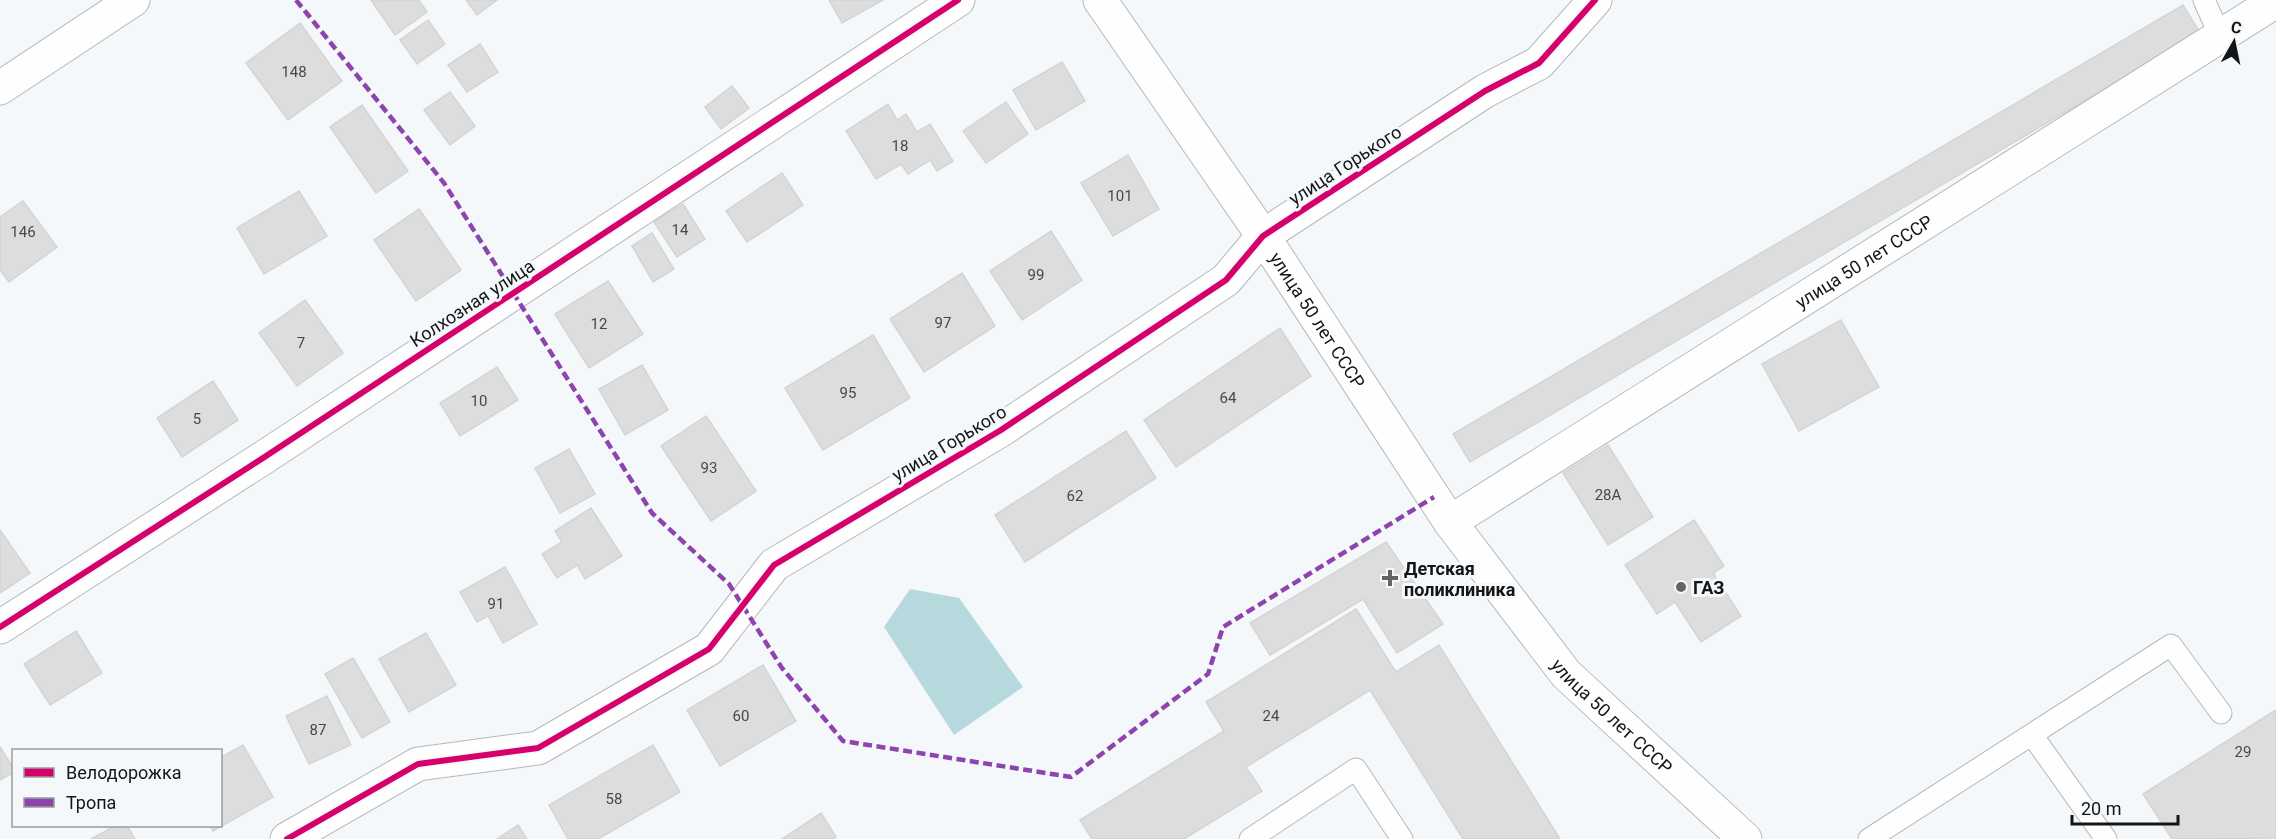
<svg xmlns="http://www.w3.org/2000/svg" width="2276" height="839" font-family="Roboto,sans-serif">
  <rect width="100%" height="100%" fill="#f5f8fa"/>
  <polygon fill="#b6d9de" points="910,589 959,598 1023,687 954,735 884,627"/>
  <g fill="#ddddde" stroke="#d3d4d4" stroke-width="1.5">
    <polygon points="371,0 419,0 427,12 395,35"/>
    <polygon points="466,0 497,0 477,15"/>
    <polygon points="829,0 883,0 842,23"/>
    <polygon points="2183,5 2200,33 1470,462 1453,434"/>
    <polygon points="428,20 445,44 417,64 400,40"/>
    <polygon points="300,23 342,81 288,120 246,63"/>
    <polygon points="480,44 498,72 467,92 448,65"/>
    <polygon points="1062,62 1085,101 1036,130 1013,90"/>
    <polygon points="732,86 749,108 721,129 705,107"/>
    <polygon points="450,92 475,126 450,145 424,110"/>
    <polygon points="1006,102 1028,134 986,163 963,131"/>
    <polygon points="888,104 897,120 906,114 917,132 930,124 953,161 937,171 930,160 908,174 901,164 876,179 846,131"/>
    <polygon points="362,105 408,171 376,193 330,127"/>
    <polygon points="1128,155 1159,209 1113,236 1081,183"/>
    <polygon points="782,173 803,205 747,242 726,211"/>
    <polygon points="299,191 327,236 264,274 237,228"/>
    <polygon points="23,201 57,247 9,282 0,270 0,217"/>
    <polygon points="683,204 705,239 677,257 654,222"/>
    <polygon points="419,209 461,270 416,301 374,240"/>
    <polygon points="1051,231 1082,280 1022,320 990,271"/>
    <polygon points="652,233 674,269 653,282 632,246"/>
    <polygon points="962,273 995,326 924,372 890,319"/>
    <polygon points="608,281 643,334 589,368 555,314"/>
    <polygon points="305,300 343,353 297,386 259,333"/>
    <polygon points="1841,320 1879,387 1799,431 1762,364"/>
    <polygon points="1280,328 1311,376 1176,467 1144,420"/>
    <polygon points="873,335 910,398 823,450 785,388"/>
    <polygon points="642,365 668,410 625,435 599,389"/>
    <polygon points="497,367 518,400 460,436 440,403"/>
    <polygon points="213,381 238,420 182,457 157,418"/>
    <polygon points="706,416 756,491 711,521 661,446"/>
    <polygon points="1126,431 1156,478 1025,562 995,515"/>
    <polygon points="1608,445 1653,517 1608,545 1563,473"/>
    <polygon points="569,449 595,494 560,513 535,468"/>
    <polygon points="591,508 622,556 585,579 577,565 557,578 542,554 562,542 555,531"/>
    <polygon points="1694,520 1724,566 1713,573 1741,616 1701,642 1675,602 1657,614 1625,565"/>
    <polygon points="0,530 30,573 0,593"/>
    <polygon points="1386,542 1443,624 1397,653 1363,599 1270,655 1250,623"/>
    <polygon points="505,567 537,624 503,643 488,616 477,622 460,592"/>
    <polygon points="1356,609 1396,672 1439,645 1560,839 1463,839 1370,690 1246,767 1262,791 1184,839 1092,839 1080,820 1224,731 1206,702"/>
    <polygon points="76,631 102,673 50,705 24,664"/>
    <polygon points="426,633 456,685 409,712 379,659"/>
    <polygon points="353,658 390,722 362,738 325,674"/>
    <polygon points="763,665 796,721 720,766 687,710"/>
    <polygon points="327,696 351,745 309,764 286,716"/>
    <polygon points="2276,710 2276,838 2172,839 2143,794"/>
    <polygon points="243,745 273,797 213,831 210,826 220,826 220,758"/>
    <polygon points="653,745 680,792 598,839 568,839 549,805"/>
    <polygon points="0,747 14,769 14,772 0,780"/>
    <polygon points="821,813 836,837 833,839 782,839"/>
    <polygon points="518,825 527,839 497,839"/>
    <polygon points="115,826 127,826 135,839 91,839"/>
  </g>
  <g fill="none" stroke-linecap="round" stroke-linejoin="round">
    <g stroke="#b6b8ba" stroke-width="23">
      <g id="lane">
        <polyline points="2204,0 2220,36"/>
        <polyline points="2032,735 2106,839"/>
        <polyline points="1250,839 1356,769 1402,839"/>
        <polyline points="1869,839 2171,645 2221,713"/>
      </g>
    </g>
    <g stroke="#b6b8ba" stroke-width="35">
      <g id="street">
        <path id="s1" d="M1100,0L1263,236L1450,522L1566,674L1745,839"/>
        <path id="s2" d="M1450,522L2276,1"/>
        <polyline points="0,627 263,458 958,0"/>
        <polyline points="287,839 418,764 538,748 709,649 774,565 1001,430 1226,280 1263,236 1485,91 1539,63 1595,0"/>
      </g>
    </g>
    <g stroke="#b6b8ba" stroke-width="35">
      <polyline id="secondary" points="0,88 133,0"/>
    </g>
    <use href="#lane" stroke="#fefefe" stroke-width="21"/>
    <use href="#street" stroke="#fefefe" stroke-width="33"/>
    <use href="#secondary" stroke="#fefefe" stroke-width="33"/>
    <polyline stroke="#8e44ad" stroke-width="4.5" stroke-dasharray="9 4.5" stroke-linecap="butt" points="296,0 444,183 652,513 729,584 782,668 843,741 1071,777 1208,674 1223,627 1434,497"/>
    <g stroke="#f4f8fb" stroke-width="10">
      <g id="cycleway">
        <polyline points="0,627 263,458 958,0"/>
        <polyline points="287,839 418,764 538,748 709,649 774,565 1001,430 1226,280 1263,236 1485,91 1539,63 1595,0"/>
      </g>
    </g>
    <use href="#cycleway" stroke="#d6006c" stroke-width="6"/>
  </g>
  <g fill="#636466" stroke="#f4f8fb" stroke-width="2">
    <path d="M1387 569h6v6h6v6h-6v6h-6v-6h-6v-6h6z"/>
    <circle cx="1681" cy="587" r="6"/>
  </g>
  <g text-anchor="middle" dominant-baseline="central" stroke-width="6" stroke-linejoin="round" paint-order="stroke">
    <g font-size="15" fill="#474849">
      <text x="294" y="72">148</text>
      <text x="900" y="146">18</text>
      <text x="1120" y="196">101</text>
      <text x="680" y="230">14</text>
      <text x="23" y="232">146</text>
      <text x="1036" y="275">99</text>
      <text x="943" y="323">97</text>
      <text x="599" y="324">12</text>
      <text x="301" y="343">7</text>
      <text x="848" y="393">95</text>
      <text x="1228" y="398">64</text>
      <text x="479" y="401">10</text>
      <text x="197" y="419">5</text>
      <text x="709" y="468">93</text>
      <text x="1608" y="495">28А</text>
      <text x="1075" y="496">62</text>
      <text x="496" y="604">91</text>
      <text x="741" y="716">60</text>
      <text x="1271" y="716">24</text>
      <text x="318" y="730">87</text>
      <text x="2243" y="752">29</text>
      <text x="614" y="799">58</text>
    </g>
    <g font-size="18" fill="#141516" stroke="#f4f8fb">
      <text transform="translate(1345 165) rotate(-33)">улица Горького</text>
      <text stroke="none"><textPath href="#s2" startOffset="489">улица 50 лет СССР</textPath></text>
      <text transform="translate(472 303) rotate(-33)">Колхозная улица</text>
      <text stroke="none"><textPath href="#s1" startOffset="387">улица 50 лет СССР</textPath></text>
      <text transform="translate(949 443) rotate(-31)">улица Горького</text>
      <text stroke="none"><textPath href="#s1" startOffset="882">улица 50 лет СССР</textPath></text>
    </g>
    <g font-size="18" font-weight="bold" fill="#141516" stroke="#f4f8fb" text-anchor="start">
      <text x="1404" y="568">Детская<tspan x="1404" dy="21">поликлиника</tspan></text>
      <text x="1693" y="587">ГАЗ</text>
    </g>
  </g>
  <rect x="12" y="749" width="210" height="78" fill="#f4f8fb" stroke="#9a9d9f" stroke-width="1.5"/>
  <rect x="24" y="768" width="30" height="9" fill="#d6006c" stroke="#9a9d9f" stroke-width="1.5"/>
  <text x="66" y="779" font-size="18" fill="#141516">Велодорожка</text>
  <rect x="24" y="798" width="30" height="9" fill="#8e44ad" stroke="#9a9d9f" stroke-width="1.5"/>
  <text x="66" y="809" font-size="18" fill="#141516">Тропа</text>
  <g transform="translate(2234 42) rotate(9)" stroke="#f4f8fb" stroke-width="4.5" paint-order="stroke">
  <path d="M0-4.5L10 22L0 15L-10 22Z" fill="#141516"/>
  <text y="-9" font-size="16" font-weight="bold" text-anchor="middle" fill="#141516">С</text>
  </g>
  <path d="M2072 815v9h106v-9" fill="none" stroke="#141516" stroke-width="3"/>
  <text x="2081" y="815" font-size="18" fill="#141516" stroke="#f4f8fb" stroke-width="4.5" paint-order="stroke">20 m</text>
</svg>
